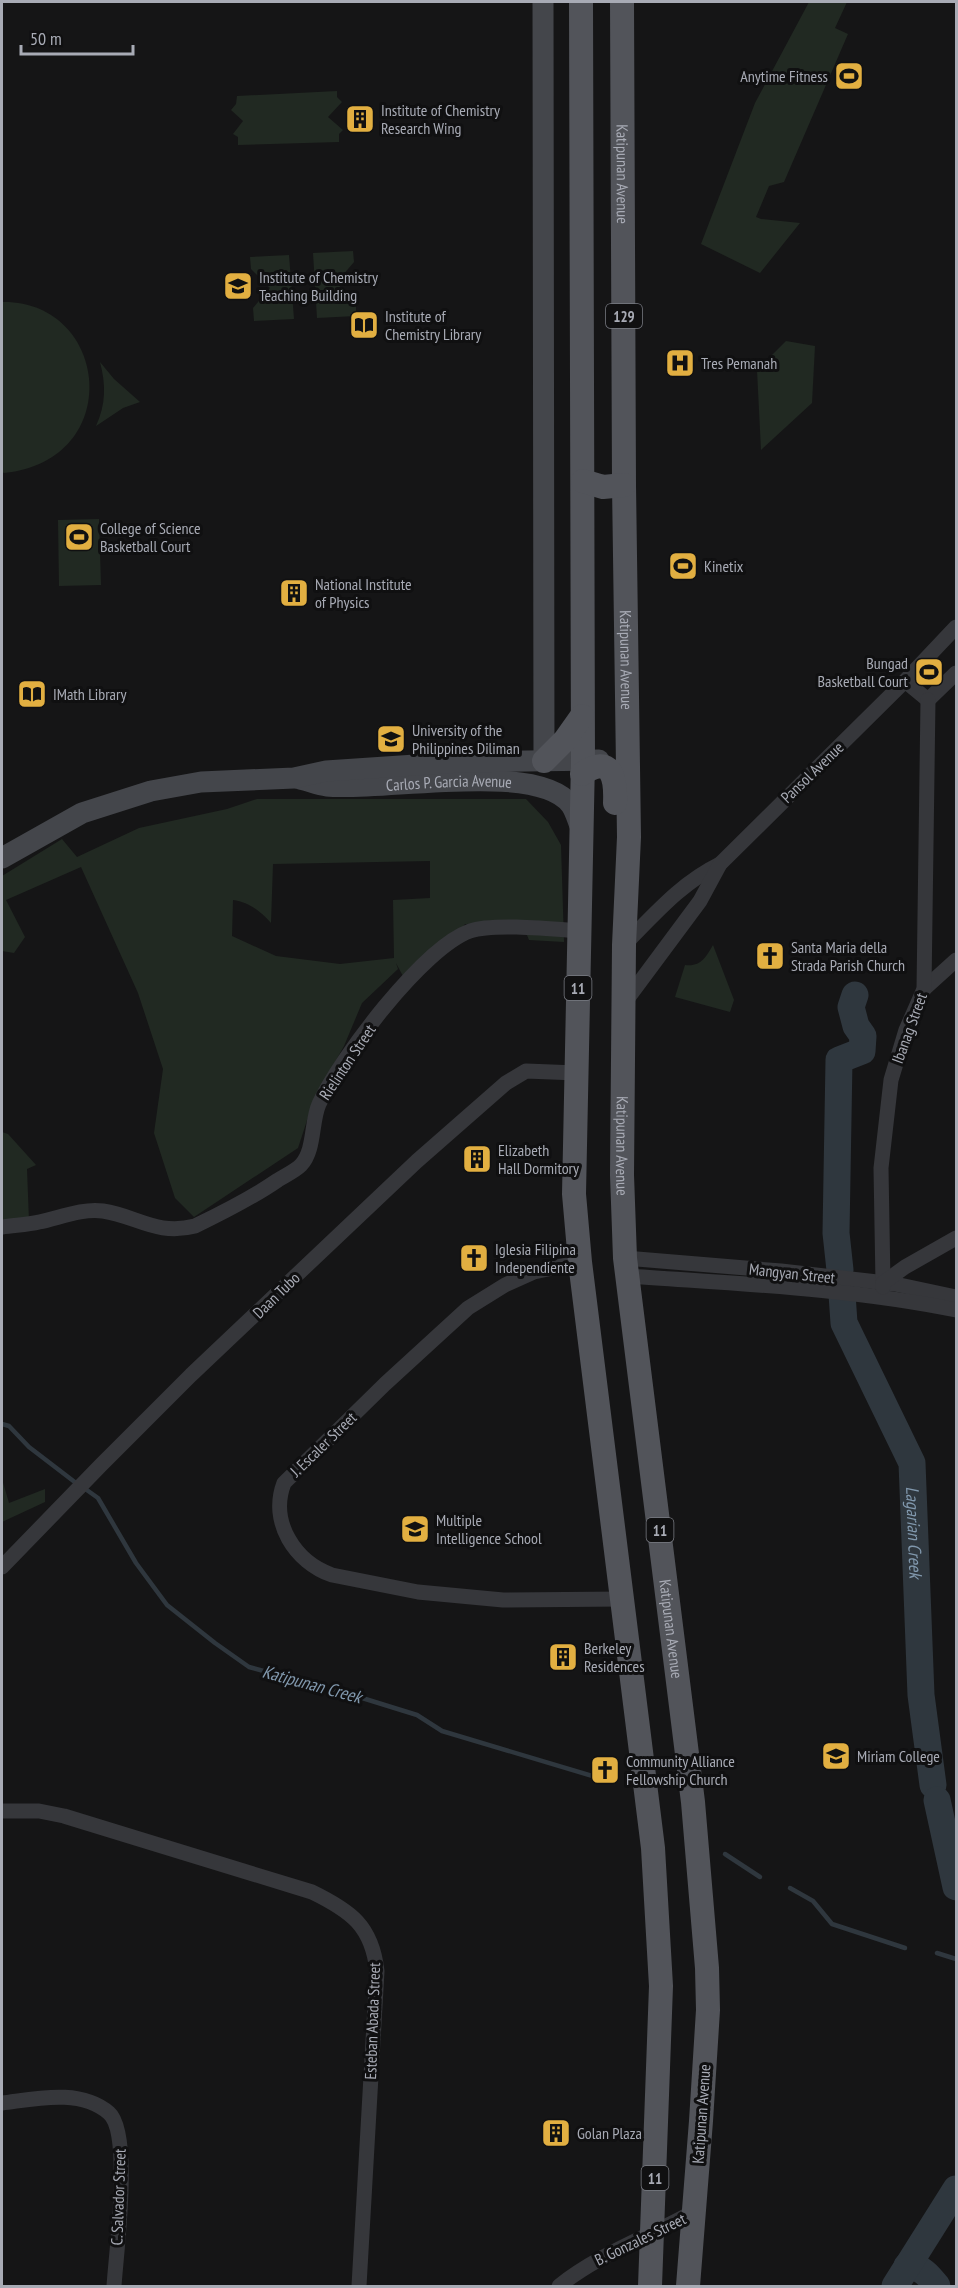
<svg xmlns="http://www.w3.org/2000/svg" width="958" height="2288" font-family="'PT Sans Narrow',sans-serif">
  <rect width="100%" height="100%" fill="#151516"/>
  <g fill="#212922" fill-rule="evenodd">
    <polygon points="809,2 847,2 835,28 848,34 784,182 769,186 756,217 761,219 800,223 760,273 701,244 755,103"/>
    <polygon points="337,91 337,97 342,102 328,117 343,130 339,134 339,142 238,145 238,137 233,134 243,121 231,110 236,104 237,96"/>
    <polygon points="353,251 354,262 336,283 356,301 356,316 317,318 313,253"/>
    <polygon points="289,255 294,319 254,321 253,308 270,288 251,269 250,257"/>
    <path d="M2,302C109,300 127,460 4,473L2,472Z"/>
    <polygon points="786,341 815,346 812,403 761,450 757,370"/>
    <path d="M100,362L114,379L140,402L123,408L96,426C106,404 106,385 100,362Z"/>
    <polygon points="99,519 101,585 59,586 58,520"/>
    <path d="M257,799H526L548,822L561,845L564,942L529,940L522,923L465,924L446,950L404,978L396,963L398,969L362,1003L344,1046L314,1099L298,1148L194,1217L175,1198L154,1133L163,1069L138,993L81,867L6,900L25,937L14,953L2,951V876L62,839L77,857L139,828L227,809ZM430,861V898L393,900L394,958L340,964L276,956L232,936L233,900C249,902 260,911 271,923L273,864Z"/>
    <path d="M713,945L734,1000L730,1012L675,997L685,965C701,967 706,957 713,945Z"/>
    <polygon points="2,1132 8,1134 36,1165 27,1169 29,1221 2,1222"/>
    <polygon points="2,1479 9,1503 45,1489 45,1502 2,1522"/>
  </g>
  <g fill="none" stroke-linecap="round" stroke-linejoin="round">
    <g stroke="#2f373e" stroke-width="4.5">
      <polyline points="2,1424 9,1426 29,1447 76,1483"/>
      <polyline points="84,1488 98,1498 136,1563 167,1605 215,1643 249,1667 359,1697 417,1715 442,1731 609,1781"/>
      <polyline points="725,1854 760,1877"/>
      <polyline points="790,1888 813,1901 832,1924 905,1948"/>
      <polyline points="937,1953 956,1959"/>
    </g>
    <g stroke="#2f373e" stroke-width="27">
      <polyline points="840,1270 836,1233 839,1060 862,1051 863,1036 856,1026 851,1007 855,995"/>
      <path id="s1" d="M842,1294L844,1323L912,1463L921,1695L933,1785"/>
      <polyline points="937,1800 956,1887"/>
      <path d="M907,2266C921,2266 929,2276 937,2286"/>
      <polyline points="895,2286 956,2189"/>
    </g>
    <g stroke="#36373b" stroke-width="15">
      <polyline points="905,681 928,700 956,673"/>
      <path d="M624,945C654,915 681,883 720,864"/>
      <polyline points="924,989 956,960"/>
      <polyline points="625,1002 700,901 720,864 905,681 956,627"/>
      <path d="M2,1227C14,1225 27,1225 39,1222C59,1218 82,1208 103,1211C137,1216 157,1236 195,1226C224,1212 252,1198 278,1180C286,1175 295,1171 301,1165C315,1150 311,1122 319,1104C340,1058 423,948 470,931C493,923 553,929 580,931"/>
      <polyline points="625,1258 781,1271 895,1284 956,1297"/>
      <path d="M580,1262L534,1272L505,1285L468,1308L385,1384L284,1483C269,1522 295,1562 332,1575L418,1592L503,1600L623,1599"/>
      <path d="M628,1276C738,1284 848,1288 956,1310"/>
      <polyline points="883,1283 881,1168 891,1080 906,1030 924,989 928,700"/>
      <polyline points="883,1287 883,1283 905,1267 956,1238"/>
      <polyline points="2,1567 101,1465 191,1375 417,1161 506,1083 526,1071 577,1073"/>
      <path d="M2,1811H39L64,1816L312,1892C351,1911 372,1926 377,1971L359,2286"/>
      <path d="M2,2103C35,2099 80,2088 109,2113C132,2133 116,2254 114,2286"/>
      <path d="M559,2286C599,2254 648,2237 693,2212"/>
    </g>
    <g stroke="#44464b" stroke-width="21">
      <polyline points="543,2 544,761"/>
      <path id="s2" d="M300,779C309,781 318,785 327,786C380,792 538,760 571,805C576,812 578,823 582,830"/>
      <polyline points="2,858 82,813 151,791 201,782 294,778 326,771 460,762 599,760"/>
    </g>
    <g stroke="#52545a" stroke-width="24">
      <polyline points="581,2 583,760 574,1194 580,1262 653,1848 661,1986 650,2286"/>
      <path id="s3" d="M622,2L624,485L629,837L624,945L622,1175L625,1258L693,1802L707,1968L708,2010L701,2121L688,2286"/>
      <polyline points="583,481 603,487 624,485"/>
      <polyline points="544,761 565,740 582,716"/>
      <path d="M582,774C612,753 616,779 615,803"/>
    </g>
  </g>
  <defs>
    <g id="stadium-square" transform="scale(1.5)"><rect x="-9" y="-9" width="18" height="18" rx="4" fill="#e2af41" stroke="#101011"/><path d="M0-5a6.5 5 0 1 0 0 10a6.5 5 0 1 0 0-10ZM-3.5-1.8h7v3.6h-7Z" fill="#111"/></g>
    <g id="building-square" transform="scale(1.5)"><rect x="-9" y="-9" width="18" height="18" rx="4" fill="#e2af41" stroke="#101011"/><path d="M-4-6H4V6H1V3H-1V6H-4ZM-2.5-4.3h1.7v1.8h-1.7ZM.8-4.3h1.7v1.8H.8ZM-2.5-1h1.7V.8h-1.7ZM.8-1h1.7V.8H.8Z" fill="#111"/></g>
    <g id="university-square" transform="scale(1.5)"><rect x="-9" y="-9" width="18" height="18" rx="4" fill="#e2af41" stroke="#101011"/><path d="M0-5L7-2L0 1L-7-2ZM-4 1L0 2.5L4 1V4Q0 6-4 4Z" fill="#111"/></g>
    <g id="library-square" transform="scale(1.5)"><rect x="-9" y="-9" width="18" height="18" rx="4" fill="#e2af41" stroke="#101011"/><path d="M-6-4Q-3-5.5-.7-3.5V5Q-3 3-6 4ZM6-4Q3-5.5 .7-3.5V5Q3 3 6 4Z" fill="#111"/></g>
    <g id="hospital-square" transform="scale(1.5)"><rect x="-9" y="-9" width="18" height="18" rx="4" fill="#e2af41" stroke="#101011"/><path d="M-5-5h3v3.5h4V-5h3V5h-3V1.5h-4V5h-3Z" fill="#111"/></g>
    <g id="church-square" transform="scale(1.5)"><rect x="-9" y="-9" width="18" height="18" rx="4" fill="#e2af41" stroke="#101011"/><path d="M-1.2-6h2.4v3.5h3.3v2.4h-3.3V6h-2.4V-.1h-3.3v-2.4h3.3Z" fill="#111"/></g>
    <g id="school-square" transform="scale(1.5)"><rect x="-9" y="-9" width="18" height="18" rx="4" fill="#e2af41" stroke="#101011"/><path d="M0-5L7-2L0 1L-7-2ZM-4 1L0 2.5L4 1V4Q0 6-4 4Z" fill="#111"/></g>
  </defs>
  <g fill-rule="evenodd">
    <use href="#stadium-square" x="849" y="76"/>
    <use href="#building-square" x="360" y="119"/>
    <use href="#university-square" x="238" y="286"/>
    <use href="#library-square" x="364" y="325"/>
    <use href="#hospital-square" x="680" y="363"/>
    <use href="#stadium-square" x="79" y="537"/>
    <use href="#stadium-square" x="683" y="566"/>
    <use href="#building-square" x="294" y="593"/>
    <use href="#stadium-square" x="929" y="672"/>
    <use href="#library-square" x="32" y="694"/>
    <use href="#university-square" x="391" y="739"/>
    <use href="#church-square" x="770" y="956"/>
    <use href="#building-square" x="477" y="1159"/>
    <use href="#church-square" x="474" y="1258"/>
    <use href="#school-square" x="415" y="1529"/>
    <use href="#building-square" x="563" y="1657"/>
    <use href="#university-square" x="836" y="1756"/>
    <use href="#church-square" x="605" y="1770"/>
    <use href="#building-square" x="556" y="2133"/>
  </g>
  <g text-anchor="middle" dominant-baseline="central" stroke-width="6" stroke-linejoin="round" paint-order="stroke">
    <g fill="#101011" stroke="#7a7c84" stroke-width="1.5">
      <rect x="606" y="304" width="36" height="24" rx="4.5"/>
      <rect x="564.5" y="976" width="27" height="24" rx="4.5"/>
      <rect x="646.5" y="1518" width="27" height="24" rx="4.5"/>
      <rect x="641.5" y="2166" width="27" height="24" rx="4.5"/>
    </g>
    <g font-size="15" font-weight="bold" fill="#a8abb5">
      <text x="624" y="316">129</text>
      <text x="578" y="988">11</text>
      <text x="660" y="1530">11</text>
      <text x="655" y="2178">11</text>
    </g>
    <g font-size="16" fill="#a8abb5" stroke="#101011" text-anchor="start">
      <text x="828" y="76" text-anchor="end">Anytime Fitness</text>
      <text x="381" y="110">Institute of Chemistry<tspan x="381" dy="18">Research Wing</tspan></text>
      <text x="259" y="277">Institute of Chemistry<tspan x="259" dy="18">Teaching Building</tspan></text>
      <text x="385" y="316">Institute of<tspan x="385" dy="18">Chemistry Library</tspan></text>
      <text x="701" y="363">Tres Pemanah</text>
      <text x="100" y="528">College of Science<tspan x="100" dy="18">Basketball Court</tspan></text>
      <text x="704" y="566">Kinetix</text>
      <text x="315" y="584">National Institute<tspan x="315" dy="18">of Physics</tspan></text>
      <text x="908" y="663" text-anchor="end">Bungad<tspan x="908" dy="18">Basketball Court</tspan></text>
      <text x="53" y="694">IMath Library</text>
      <text x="412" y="730">University of the<tspan x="412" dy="18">Philippines Diliman</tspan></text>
      <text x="791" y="947">Santa Maria della<tspan x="791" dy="18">Strada Parish Church</tspan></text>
      <text x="498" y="1150">Elizabeth<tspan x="498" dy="18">Hall Dormitory</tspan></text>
      <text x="495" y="1249">Iglesia Filipina<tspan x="495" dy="18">Independiente</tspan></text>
      <text x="436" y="1520">Multiple<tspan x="436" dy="18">Intelligence School</tspan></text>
      <text x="584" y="1648">Berkeley<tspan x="584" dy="18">Residences</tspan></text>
      <text x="857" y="1756">Miriam College</text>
      <text x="626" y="1761">Community Alliance<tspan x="626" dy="18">Fellowship Church</tspan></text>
      <text x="577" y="2133">Golan Plaza</text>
    </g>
    <g font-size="16" fill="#a8abb5" stroke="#101011">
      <text stroke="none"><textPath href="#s3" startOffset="172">Katipunan Avenue</textPath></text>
      <text stroke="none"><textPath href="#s3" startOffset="658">Katipunan Avenue</textPath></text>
      <text transform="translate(812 772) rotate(-44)">Pansol Avenue</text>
      <text stroke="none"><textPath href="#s2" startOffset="150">Carlos P. Garcia Avenue</textPath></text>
      <text transform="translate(909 1028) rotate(-70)">Ibanag Street</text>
      <text transform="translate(347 1062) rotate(-56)">Rielinton Street</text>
      <text stroke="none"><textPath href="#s3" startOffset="1144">Katipunan Avenue</textPath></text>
      <text transform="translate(792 1273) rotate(6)">Mangyan Street</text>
      <text transform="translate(276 1295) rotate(-44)">Daan Tubo</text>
      <text transform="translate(323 1444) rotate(-44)">J. Escaler Street</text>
      <text stroke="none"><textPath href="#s3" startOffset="1630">Katipunan Avenue</textPath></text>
      <text transform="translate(372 2021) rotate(-88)">Esteban Abada Street</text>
      <text transform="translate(701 2114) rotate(-86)">Katipunan Avenue</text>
      <text transform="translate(118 2197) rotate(-88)">C. Salvador Street</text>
      <text transform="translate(640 2239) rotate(-26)">B. Gonzales Street</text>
    </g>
    <g font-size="18" font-style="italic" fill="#8198ad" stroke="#101011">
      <text stroke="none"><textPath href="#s1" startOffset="254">Lagarian Creek</textPath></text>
      <text transform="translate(312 1684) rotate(15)">Katipunan Creek</text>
    </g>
  </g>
  <rect width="958" height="2288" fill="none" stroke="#a8abb5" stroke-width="6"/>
  <path d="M21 45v9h112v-9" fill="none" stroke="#a8abb5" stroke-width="3"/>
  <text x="30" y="45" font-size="18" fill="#a8abb5" stroke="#101011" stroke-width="4.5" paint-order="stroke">50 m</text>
</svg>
